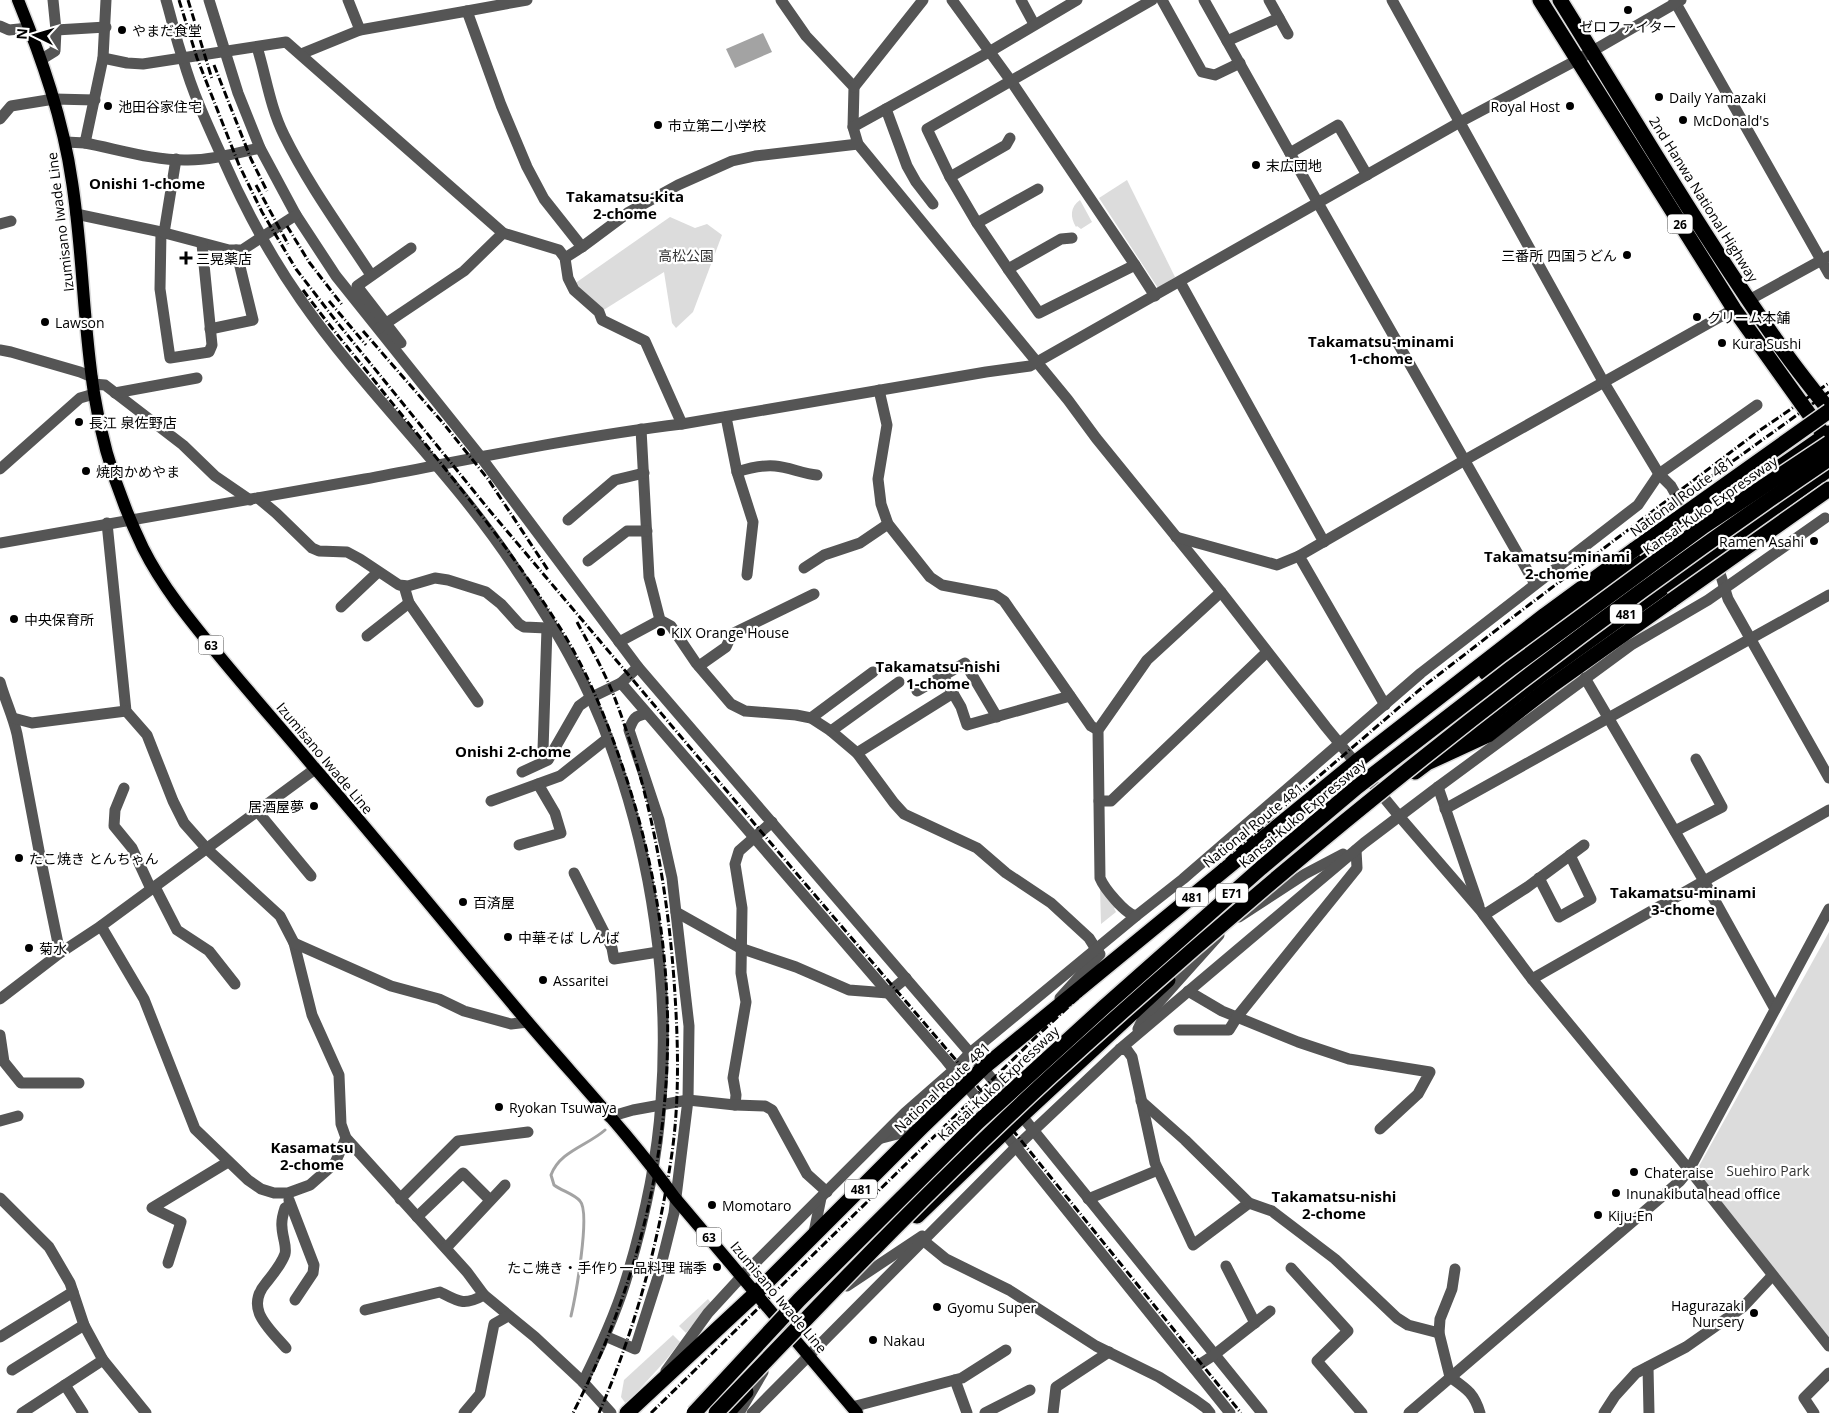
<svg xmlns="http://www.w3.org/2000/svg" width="1829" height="1413" font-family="'Open Sans','Noto Sans JP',sans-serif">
  <rect width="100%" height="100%" fill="#fff"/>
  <g fill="#dcdcdc">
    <polygon points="1127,180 1175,277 1158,288 1099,198"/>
    <path d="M1080,200L1092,222L1081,229L1077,226L1076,227C1070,217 1070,207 1080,200Z"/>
    <polygon points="670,217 695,228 707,224 722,235 693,312 676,328 672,323 664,272 602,311 574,284"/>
    <polygon points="1100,888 1116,907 1114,908 1116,912 1101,924"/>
    <polygon points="1829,932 1829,1344 1694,1175"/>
    <polygon points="708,1299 711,1303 686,1333 679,1326"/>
    <polygon points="673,1335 680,1342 666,1360 626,1404 621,1397 624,1380"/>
  </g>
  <polygon fill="#a3a3a3" points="763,33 772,52 735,68 726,49"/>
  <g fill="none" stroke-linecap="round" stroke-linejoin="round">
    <path stroke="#a3a3a3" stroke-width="3" d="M571,1316C575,1299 591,1212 580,1201C574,1194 562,1191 554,1185L551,1175C560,1151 587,1146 605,1130"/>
    <g stroke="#dbdbdb" stroke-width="15">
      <path id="major" d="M18,0C42,59 63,119 72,182C83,252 83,324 94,393C102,446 120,500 143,548C162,586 189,619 216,652C247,690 280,727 312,765C385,849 454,935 526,1020C576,1079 630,1135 675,1198L857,1413"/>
    </g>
    <g stroke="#dbdbdb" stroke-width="18">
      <g id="highway">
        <polyline points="1540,0 1734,309 1829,442"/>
        <path d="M1560,0C1631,114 1699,230 1776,340C1792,364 1811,387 1829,410"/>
        <polyline points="1777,469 1829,433"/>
        <polyline points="1486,673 1554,623 1659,551"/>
        <polyline points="1455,743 1540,676 1829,469"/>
        <polyline points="1415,772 1427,763 1488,735 1551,686 1672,600"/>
        <polyline points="917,1216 1021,1116 1168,980"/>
        <polyline points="627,1413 756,1293 921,1128 983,1068 1356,762 1545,615 1635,549"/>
        <polyline points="727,1413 746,1392"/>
      </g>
    </g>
    <g stroke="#555" stroke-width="11">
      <path d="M166,0C172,20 176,40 183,59C193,94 208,126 223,159C245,209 270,256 301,300C367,395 454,474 517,571C554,626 589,684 611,747C652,859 670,983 661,1102C657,1164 643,1225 625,1283C614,1318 599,1350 583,1382"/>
      <polyline points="209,0 238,93 260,148 296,215 336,276 480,456 638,667 983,1068 1262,1413"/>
      <polyline points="348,0 360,30"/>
      <polyline points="781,0 806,36 854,87 853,127 858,144 1068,400 1096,438 1221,592 1326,727 1399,816 1481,911 1532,979 1696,1178 1829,1346"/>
      <polyline points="952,0 1011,81 1135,265 1155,296"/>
      <polyline points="1021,0 1034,24"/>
      <polyline points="1162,0 1202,72 1215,75 1240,63"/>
      <polyline points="1204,0 1318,203 1535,584"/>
      <polyline points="1269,0 1288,34"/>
      <polyline points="1392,0 1603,381 1659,474 1671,486 1720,573 1728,599 1829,778"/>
      <polyline points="1674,0 1829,274"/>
      <polyline points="467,11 527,0"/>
      <polyline points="0,26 9,30 29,28"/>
      <polyline points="56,30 106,27"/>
      <polyline points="1227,41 1279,18"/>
      <path d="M257,47C266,76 270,107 284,135C308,184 341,229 371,275"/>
      <polyline points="301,54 360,30 467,11 501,105 527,167 544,199 582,247 565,258"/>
      <polyline points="103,58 127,63 143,64 286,42 503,233 559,250 565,258 568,278 574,290 599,312 602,320 645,341 682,424"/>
      <polyline points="42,59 55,51 56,30 53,0"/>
      <polyline points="854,87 923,0"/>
      <polyline points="886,109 907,166 916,182 933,204"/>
      <polyline points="0,119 11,106 54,99 95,100"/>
      <polyline points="853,127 989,52 1077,0"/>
      <polyline points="66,142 85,143 103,58 106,0"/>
      <path d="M85,143C117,149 155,161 188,160C213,160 236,153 260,148"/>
      <polyline points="1290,153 1338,125 1367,175"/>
      <polyline points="950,177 927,129 1152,0"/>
      <polyline points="76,214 161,232 229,250 242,250 296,215"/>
      <polyline points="977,223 950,177 1006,145 1010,138"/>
      <polyline points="0,224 11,221"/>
      <polyline points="161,232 160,289 170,358 209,352 212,345 202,244"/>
      <polyline points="164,233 176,159"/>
      <polyline points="1072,238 1061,239 1008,269 1039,313 1135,265"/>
      <polyline points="582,247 629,212 678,185 732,161 755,156 858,144"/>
      <polyline points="1008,269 977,223 1038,189"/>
      <polyline points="1180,282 1324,542"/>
      <polyline points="1749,300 1829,256"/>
      <polyline points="379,328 464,271 503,233"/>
      <polyline points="210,329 253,320 236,250"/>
      <polyline points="401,343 357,286 411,248"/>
      <polyline points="0,350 11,352 80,372 92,377"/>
      <polyline points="93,384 105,385 183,445 215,476 250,500"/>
      <polyline points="879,390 887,425 878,479 881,504 888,524 930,577 942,585 995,595 1004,601 1091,726 1098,730"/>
      <polyline points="115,393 197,378"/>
      <polyline points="726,417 737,472 753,522 747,575"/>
      <polyline points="641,429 649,577 660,620 671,626 696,663 731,704 745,711 796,715 811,718 831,731 857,753 894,803 904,814 977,848 1006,873 1051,903 1089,938 1094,946 1099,947"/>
      <polyline points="0,469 80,398 94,394"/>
      <path d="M737,472C749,468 762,465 775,466C789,467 803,474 817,475"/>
      <polyline points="258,498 276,513 312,548 319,551 347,552 360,559 399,585 408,586 435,578 448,580 486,592 501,604 519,624 524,627 547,628 550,625"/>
      <polyline points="568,520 615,480 644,473"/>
      <polyline points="107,523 126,711 147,735 173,801 184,823 207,849 280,916 294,943 312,1015 339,1075 341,1124 346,1138 467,1272 484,1295 535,1337 583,1382 611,1413"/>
      <polyline points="1176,537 1277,565 1299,556"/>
      <path d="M0,543C122,521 244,501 365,479C471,459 576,437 682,424L986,372L1030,366L1460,122L1577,60L1681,0"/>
      <polyline points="588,561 627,531 647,531"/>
      <polyline points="804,568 824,555 860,543 888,524"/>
      <polyline points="404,586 409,603 478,702"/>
      <polyline points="341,607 378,572"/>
      <polyline points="367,636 409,603"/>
      <polyline points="619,642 660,620"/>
      <polyline points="699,666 726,647 732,634 814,594"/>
      <polyline points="943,676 961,707 967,725 1070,696"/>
      <polyline points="1585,678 1704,881 1775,1009"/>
      <path d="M0,682C5,700 13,716 17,734L40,856L60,953"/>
      <polyline points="621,683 946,1060 1230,1413"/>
      <polyline points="917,691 965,663 997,717"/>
      <polyline points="1385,705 1299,556 1465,460 1734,309"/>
      <polyline points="13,718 32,723 126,711"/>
      <polyline points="811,718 873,672"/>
      <polyline points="831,731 899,682"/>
      <polyline points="543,750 547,628"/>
      <polyline points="857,753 953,693"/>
      <polyline points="522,772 548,760 579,706 590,698 621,683 638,667"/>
      <polyline points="1438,787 1479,906"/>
      <polyline points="124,788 115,810 114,826 132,848 151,889"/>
      <polyline points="491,801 560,776 608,738"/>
      <polyline points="1099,801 1111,801 1267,652"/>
      <polyline points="1445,809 1829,595"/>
      <polyline points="258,812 311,876"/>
      <polyline points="1675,831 1722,807 1696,759"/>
      <polyline points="519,845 561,833 555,813 538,784"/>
      <polyline points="574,873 612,948 614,959 658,952"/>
      <polyline points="1539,878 1559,917 1591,899 1570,855"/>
      <polyline points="155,887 177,930 209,951 235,984"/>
      <polyline points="676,912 740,948 796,967 849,990 888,993 906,978"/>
      <polyline points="1484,915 1526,888 1584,845"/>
      <path d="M1136,916C1125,914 1104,888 1100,878L1098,730L1147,660L1221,592"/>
      <polyline points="1239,917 1305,874 1343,854"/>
      <polyline points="101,926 144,999 195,1129 248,1180 261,1189 274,1193 288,1193 310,1185 335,1163 346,1138"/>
      <polyline points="294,943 391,986 439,999 464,1011 511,1024 528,1022"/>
      <polyline points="1532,979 1829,810"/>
      <polyline points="1188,991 1222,1011 1298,1042 1349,1059 1430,1072 1418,1094 1380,1129"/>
      <polyline points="1060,998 1100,954"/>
      <polyline points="0,999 60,953 101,926 315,769"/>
      <polyline points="1138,1029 1142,1021 1219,935"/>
      <polyline points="1179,1030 1229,1030 1237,1017 1357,868 1356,850"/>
      <polyline points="0,1035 4,1062 21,1083 79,1083"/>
      <polyline points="1120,1049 1127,1050 1132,1057 1155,1163 1193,1245 1249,1203"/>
      <polyline points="1141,1101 1185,1140 1249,1203 1272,1211 1335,1259 1397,1318 1408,1325 1439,1333"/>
      <polyline points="735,1105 736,1095 733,1078 746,1002 741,973 742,908 735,864 739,851 772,822"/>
      <polyline points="609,1117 633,1110 688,1100 735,1105 765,1106 772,1110 807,1174 827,1192"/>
      <polyline points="0,1121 18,1116"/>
      <polyline points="882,1138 921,1128"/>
      <polyline points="0,1198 49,1247 70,1283 84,1325 103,1360 146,1413"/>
      <polyline points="400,1199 458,1141 528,1132"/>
      <polyline points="1088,1199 1158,1170"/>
      <polyline points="289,1200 314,1265 313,1273 295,1300"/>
      <polyline points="417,1217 463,1173 490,1200"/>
      <polyline points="813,1237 821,1198"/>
      <polyline points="924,1241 946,1259 1009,1290 1096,1346 1159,1377 1195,1400 1206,1408 1210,1413"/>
      <polyline points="446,1248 505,1185"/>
      <polyline points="168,1263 181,1222 152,1208 228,1162"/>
      <polyline points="1226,1266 1255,1323"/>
      <polyline points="1291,1268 1348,1331 1317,1361 1362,1413"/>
      <path d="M1455,1269L1452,1289L1440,1319L1439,1333L1450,1377C1467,1389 1474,1393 1480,1413"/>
      <polyline points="847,1286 922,1236"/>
      <path d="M365,1310L440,1292C459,1302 464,1306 484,1295"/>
      <path d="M605,1336L635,1349L658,1277L674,1213L688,1100L689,1026L672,878L659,820L629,730C633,719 635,715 647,714"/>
      <polyline points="0,1337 73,1292"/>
      <path d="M286,1348C269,1328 244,1309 266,1283C274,1273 281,1265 285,1254C287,1246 282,1236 282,1227C281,1220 283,1214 285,1208L290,1205"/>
      <polyline points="1648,1367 1649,1413"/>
      <polyline points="1194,1368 1214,1355 1270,1311"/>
      <polyline points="12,1370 84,1325"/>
      <polyline points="666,1371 708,1313 742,1276 905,1113 954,1070 970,1053 1136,916 1183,879 1421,673 1638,505 1659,474 1757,405"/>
      <polyline points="955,1380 967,1413"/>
      <polyline points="65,1385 83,1413"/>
      <polyline points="852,1407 962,1378 1006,1350"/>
      <polyline points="22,1413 103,1360"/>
      <polyline points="464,1413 480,1394 494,1324 508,1316"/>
      <polyline points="739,1413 763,1372"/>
      <polyline points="752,1413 1016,1147 1120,1049 1364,843 1438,787 1631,645 1708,600 1825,518"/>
      <polyline points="985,1413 1030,1390"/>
      <polyline points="1053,1413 1056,1387 1109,1352"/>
      <polyline points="1409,1413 1680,1181 1689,1170 1829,909"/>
      <polyline points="1604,1413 1615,1396 1636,1373 1686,1347 1743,1307 1772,1276"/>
      <polyline points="1814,1413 1804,1398 1829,1373"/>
    </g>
    <use href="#major" stroke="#000" stroke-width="12"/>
    <use href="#highway" stroke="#000" stroke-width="15"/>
    <g stroke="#000" stroke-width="3" stroke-dasharray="8 2.5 1 2.5" stroke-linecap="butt">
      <polyline points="179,0 197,58 239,165 262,212 296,269 336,321 490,511 808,887 961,1066 1241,1413"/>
      <polyline points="188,0 212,79"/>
      <polyline points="214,65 251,159 267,191"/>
      <polyline points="256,185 288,244"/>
      <polyline points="287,226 309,262 343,306"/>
      <path d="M303,290C329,326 357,358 384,393C444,467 506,542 557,623C588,671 608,723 626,777C697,992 676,1212 573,1413"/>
      <polyline points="329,301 366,345"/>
      <polyline points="363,331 443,423 488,479 548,570"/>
      <polyline points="1687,494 1829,392"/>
      <path d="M577,622C590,646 604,671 614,696C649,787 667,884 674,980C678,1037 680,1096 672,1153C659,1242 635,1330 599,1413"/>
      <polyline points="651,1413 1038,1035 1290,801 1424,686 1517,614 1756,433 1829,383"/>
    </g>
    <g stroke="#dbdbdb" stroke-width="18" stroke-linecap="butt">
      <g id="highway-bridge">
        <polyline points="1635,549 1829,411"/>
        <polyline points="1672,600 1829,489"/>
        <polyline points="694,1413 799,1300 978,1122 1103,1008 1261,868 1357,787 1510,669 1704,526 1829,443"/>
        <path d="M716,1413C825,1299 933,1185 1049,1078C1294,854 1554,645 1829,459"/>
      </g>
    </g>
    <use href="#highway-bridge" stroke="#000" stroke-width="15"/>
  </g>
  <g fill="#000" stroke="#fff" stroke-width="2">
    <circle cx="1628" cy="10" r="5"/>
    <circle cx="122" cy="30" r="5"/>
    <circle cx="1659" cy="97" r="5"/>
    <circle cx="108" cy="106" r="5"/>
    <circle cx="1570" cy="106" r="5"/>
    <circle cx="1683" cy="120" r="5"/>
    <circle cx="658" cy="125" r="5"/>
    <circle cx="1256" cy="165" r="5"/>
    <circle cx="1627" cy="255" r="5"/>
    <path d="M183.5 250.5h5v5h5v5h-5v5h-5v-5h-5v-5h5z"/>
    <circle cx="1697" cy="317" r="5"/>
    <circle cx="45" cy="322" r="5"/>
    <circle cx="1722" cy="343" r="5"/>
    <circle cx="79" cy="422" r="5"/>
    <circle cx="86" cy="471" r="5"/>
    <circle cx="1814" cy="541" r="5"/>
    <circle cx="14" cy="619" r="5"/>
    <circle cx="661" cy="632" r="5"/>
    <circle cx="314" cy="806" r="5"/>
    <circle cx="19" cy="858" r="5"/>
    <circle cx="463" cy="902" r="5"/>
    <circle cx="508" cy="937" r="5"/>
    <circle cx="29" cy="948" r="5"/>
    <circle cx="543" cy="980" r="5"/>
    <circle cx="499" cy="1107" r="5"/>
    <circle cx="1634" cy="1172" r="5"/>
    <circle cx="1616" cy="1193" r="5"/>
    <circle cx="712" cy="1205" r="5"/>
    <circle cx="1598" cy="1215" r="5"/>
    <circle cx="717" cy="1267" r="5"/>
    <circle cx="937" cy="1307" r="5"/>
    <circle cx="1754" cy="1313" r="5"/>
    <circle cx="873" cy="1340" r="5"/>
  </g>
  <g text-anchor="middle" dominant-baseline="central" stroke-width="4.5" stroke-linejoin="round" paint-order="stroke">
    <g fill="#fff" stroke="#4c4c4c" stroke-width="1">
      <rect x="1667.5" y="214.5" width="25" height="19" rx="4"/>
      <rect x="1610" y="604.5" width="32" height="19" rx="4"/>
      <rect x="198.5" y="635.5" width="25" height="19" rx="4"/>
      <rect x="1216" y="883.5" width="32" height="19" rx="4"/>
      <rect x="1176" y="887.5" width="32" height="19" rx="4"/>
      <rect x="845" y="1179.5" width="32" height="19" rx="4"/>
      <rect x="696.5" y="1227.5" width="25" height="19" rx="4"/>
    </g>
    <g font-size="12" font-weight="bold" fill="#000">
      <text x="1680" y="224">26</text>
      <text x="1626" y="614">481</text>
      <text x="211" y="645">63</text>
      <text x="1232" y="893">E71</text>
      <text x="1192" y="897">481</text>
      <text x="861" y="1189">481</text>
      <text x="709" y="1237">63</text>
    </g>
    <g font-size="14" fill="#000" stroke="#fff" text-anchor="start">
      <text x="1628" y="26" text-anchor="middle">ゼロファイター</text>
      <text x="132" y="30">やまだ食堂</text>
      <text x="1669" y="97">Daily Yamazaki</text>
      <text x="118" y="106">池田谷家住宅</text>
      <text x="1560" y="106" text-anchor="end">Royal Host</text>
      <text x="1693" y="120">McDonald's</text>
      <text x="668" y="125">市立第二小学校</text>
      <text x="1266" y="165">末広団地</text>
      <text x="1617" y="255" text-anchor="end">三番所 四国うどん</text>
      <text x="196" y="258">三晃薬店</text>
      <text x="1707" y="317">クリーム本舗</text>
      <text x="55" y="322">Lawson</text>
      <text x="1732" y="343">Kura Sushi</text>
      <text x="89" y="422">長江 泉佐野店</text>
      <text x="96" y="471">焼肉かめやま</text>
      <text x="1804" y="541" text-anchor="end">Ramen Asahi</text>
      <text x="24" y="619">中央保育所</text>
      <text x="671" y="632">KIX Orange House</text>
      <text x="304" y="806" text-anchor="end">居酒屋夢</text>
      <text x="29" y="858">たこ焼き とんちゃん</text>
      <text x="473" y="902">百済屋</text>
      <text x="518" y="937">中華そば しんば</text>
      <text x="39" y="948">菊水</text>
      <text x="553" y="980">Assaritei</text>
      <text x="509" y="1107">Ryokan Tsuwaya</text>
      <text x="1644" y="1172">Chateraise</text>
      <text x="1626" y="1193">Inunakibuta head office</text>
      <text x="722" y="1205">Momotaro</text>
      <text x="1608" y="1215">Kiju-En</text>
      <text x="707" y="1267" text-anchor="end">たこ焼き・手作り一品料理 瑞季</text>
      <text x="1744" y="1305" text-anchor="end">Hagurazaki<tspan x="1744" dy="16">Nursery</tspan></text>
      <text x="947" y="1307">Gyomu Super</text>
      <text x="883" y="1340">Nakau</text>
    </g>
    <g font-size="14" fill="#000" stroke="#fff">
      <text transform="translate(1704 199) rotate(58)">2nd Hanwa National Highway</text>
      <text transform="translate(60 222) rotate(-97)">Izumisano Iwade Line</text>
      <text transform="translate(1682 496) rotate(-36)">National Route 481</text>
      <text transform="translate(1710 505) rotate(-35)">Kansai-Kuko Expressway</text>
      <text transform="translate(325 758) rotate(50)">Izumisano Iwade Line</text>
      <text transform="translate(1302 813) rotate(-40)">Kansai-Kuko Expressway</text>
      <text transform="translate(1253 825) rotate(-39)">National Route 481</text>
      <text transform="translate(998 1083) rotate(-43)">Kansai-Kuko Expressway</text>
      <text transform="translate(942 1087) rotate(-43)">National Route 481</text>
      <text transform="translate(779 1297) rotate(50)">Izumisano Iwade Line</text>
    </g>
    <g font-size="14" fill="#333" stroke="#fff">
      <text x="686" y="255">高松公園</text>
      <text x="1768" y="1170">Suehiro Park</text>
    </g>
    <g font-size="15" font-weight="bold" fill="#000" stroke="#fff">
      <text x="147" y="183">Onishi 1-chome</text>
      <text x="625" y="196">Takamatsu-kita<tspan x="625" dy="17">2-chome</tspan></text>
      <text x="1381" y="341">Takamatsu-minami<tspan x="1381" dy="17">1-chome</tspan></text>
      <text x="1557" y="556">Takamatsu-minami<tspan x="1557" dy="17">2-chome</tspan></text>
      <text x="938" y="666">Takamatsu-nishi<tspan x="938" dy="17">1-chome</tspan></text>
      <text x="513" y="751">Onishi 2-chome</text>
      <text x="1683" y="892">Takamatsu-minami<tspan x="1683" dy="17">3-chome</tspan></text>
      <text x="312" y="1147">Kasamatsu<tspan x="312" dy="17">2-chome</tspan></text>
      <text x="1334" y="1196">Takamatsu-nishi<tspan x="1334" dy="17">2-chome</tspan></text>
    </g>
  </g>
  <g transform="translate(35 35) rotate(275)" stroke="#ffffff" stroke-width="4" paint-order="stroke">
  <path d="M0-4L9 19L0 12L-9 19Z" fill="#000000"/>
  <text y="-8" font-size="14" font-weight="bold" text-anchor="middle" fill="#000000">N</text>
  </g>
</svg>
